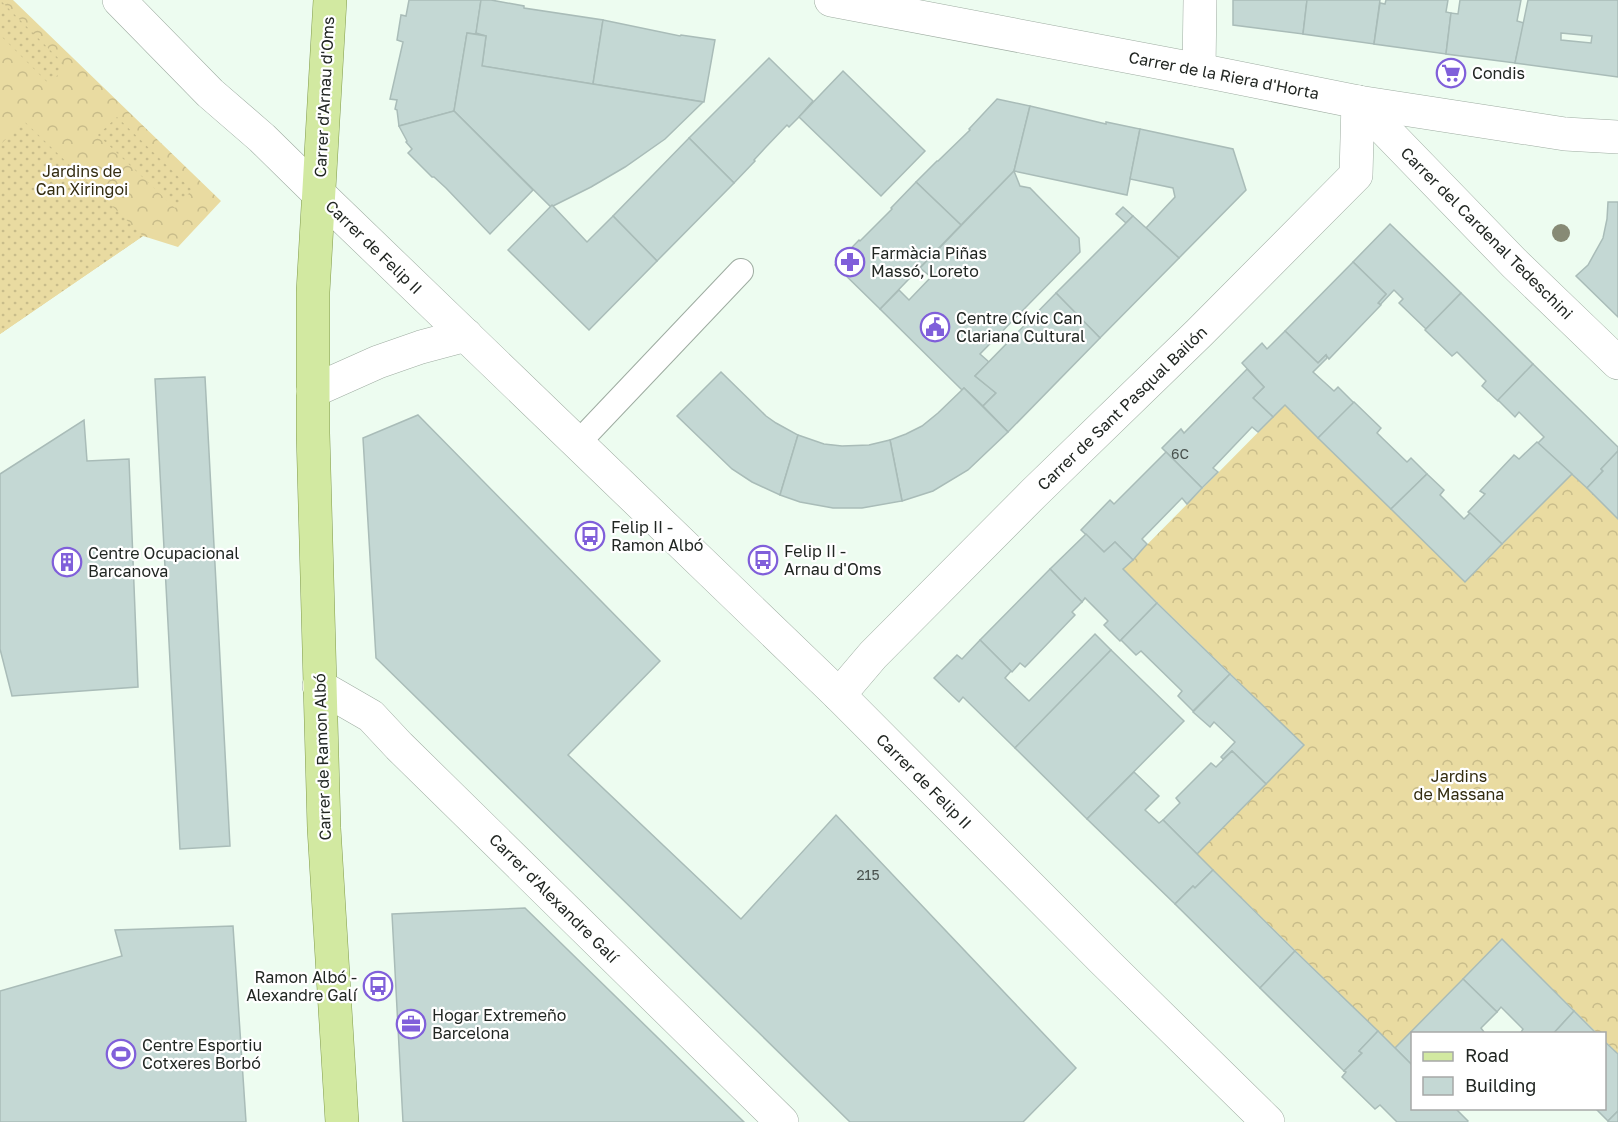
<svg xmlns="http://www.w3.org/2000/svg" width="1618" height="1122" font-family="'Golos Text',sans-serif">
  <defs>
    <pattern id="forest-crowns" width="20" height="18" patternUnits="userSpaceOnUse" patternTransform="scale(1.5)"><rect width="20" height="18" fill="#e9dba1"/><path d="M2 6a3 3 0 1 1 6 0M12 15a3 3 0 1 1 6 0" fill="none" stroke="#c8bc8a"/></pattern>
    <pattern id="garden-dots" width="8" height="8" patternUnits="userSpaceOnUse" patternTransform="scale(1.5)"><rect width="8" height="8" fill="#e9dba1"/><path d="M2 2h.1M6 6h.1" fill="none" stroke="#c8bc8a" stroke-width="1.8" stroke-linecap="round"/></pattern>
  </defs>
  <rect width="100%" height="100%" fill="#edfcf0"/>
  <g fill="url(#forest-crowns)">
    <polygon points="0,0 13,0 221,201 178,247 143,236 0,334"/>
    <polygon points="1285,405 1465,582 1572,474 1618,518 1618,1054 1605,1041 1604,1034 1597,1033 1502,939 1395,1048 1197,854 1304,745 1123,569"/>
  </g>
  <g fill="url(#garden-dots)">
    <polygon points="0,0 66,66 49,84 0,35"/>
    <polygon points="117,117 192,190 175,208 98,135"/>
    <polygon points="24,121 143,236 0,334 0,145"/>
  </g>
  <g fill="#c4d8d4" stroke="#a9bcb8" stroke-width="1.5" fill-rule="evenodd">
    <polygon points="409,0 481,0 476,34 467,33 454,111 399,126 397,110 395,109 397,100 390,99 403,42 397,40 401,15 406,16"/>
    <polygon points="481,0 491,0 524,6 524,8 603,20 593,84 482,66 486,36 476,33"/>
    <polygon points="1233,0 1307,0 1303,34 1233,25"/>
    <polygon points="1307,0 1380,0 1374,44 1303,34"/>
    <polygon points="1386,0 1448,0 1446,12 1451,13 1446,54 1374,44 1380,3 1385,4"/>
    <polygon points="1460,0 1521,0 1517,21 1524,23 1515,63 1446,54 1451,13 1458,14"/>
    <path d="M1528,0H1618V77L1515,63ZM1561,33L1592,36L1591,43L1561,40Z"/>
    <polygon points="603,20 680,36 681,35 715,40 704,102 593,84"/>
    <polygon points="467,33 486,36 482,66 703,102 665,139 625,167 591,187 551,207 454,111"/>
    <polygon points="769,58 813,101 799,117 789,127 787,125 765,148 754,160 755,161 734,183 689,138"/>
    <polygon points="843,71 925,151 881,196 799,117"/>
    <polygon points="997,99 1030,106 1014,171 961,225 916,182 937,161 938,161 970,130 969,129"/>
    <polygon points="1030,106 1106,124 1106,122 1140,129 1127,195 1014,171"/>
    <polygon points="454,111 533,190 490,234 446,188 434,177 432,177 408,153 412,149 406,142 407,141 400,128 399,126"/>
    <polygon points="1140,129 1233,149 1246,190 1179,258 1146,228 1175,197 1173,188 1130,179"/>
    <polygon points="689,138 734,183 657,261 613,216"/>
    <polygon points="1014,171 1020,186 1030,188 1079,238 1080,252 980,354 989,362 975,376 996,393 983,406 964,388 962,390 880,309 899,290 909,300 931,277 920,268"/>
    <polygon points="916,182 961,225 880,309 835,265 859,240 860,241 892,209 891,208"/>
    <polygon points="1608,202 1618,202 1618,317 1576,276 1588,265 1603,238 1607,219"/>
    <polygon points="552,205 587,242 613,216 657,261 589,330 508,250"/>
    <polygon points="1123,207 1133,216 1126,223 1116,214"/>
    <polygon points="1133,216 1179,258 1100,338 1056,293"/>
    <polygon points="1390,224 1461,293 1426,329 1399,303 1403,299 1394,290 1380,305 1378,303 1386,294 1353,262"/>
    <polygon points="1353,262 1386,294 1378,303 1381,305 1329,359 1326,355 1318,363 1285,331"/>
    <polygon points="1056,293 1100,338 1008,432 983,406 996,393 975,376"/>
    <polygon points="1461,293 1533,364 1498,401 1482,386 1486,381 1457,352 1452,356 1425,330"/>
    <polygon points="1285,331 1318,363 1326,355 1327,358 1313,372 1334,391 1338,387 1354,403 1318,438 1285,405 1273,417 1253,398 1264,387 1242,363 1262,343 1267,349"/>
    <polygon points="1533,364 1618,447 1618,451 1601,469 1603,471 1587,488 1538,443 1544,437 1519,412 1515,417 1498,400"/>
    <polygon points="1247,369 1264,387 1253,398 1273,417 1258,432 1252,427 1213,468 1218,472 1202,488 1162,448 1181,429 1184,433"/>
    <polygon points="721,372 766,416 776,423 798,435 780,495 752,482 732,469 677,416"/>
    <polygon points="205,377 230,846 180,849 155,379"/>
    <polygon points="964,388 1008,432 968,470 933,491 902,501 890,440 906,434 922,426 938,413"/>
    <polygon points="1354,402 1381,428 1377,433 1407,462 1411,458 1427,474 1391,509 1318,438"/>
    <polygon points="418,415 660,661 568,755 741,919 836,815 1076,1068 1023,1122 850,1122 376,658 363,438"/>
    <polygon points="84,420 87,461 129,459 138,687 12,696 0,649 0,474"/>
    <polygon points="798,435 824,444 842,446 869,445 890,440 902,501 862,508 833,508 800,502 780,495"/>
    <polygon points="1537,442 1572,474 1502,544 1468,512 1485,494 1480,491 1514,455 1519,459"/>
    <polygon points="1618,451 1618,519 1587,488 1603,471 1601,469"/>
    <polygon points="1166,452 1202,488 1187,504 1182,498 1142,539 1147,544 1133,560 1115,542 1104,552 1081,530 1110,500 1114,504"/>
    <polygon points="1427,474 1444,490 1440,495 1464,519 1470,513 1502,544 1465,582 1391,509"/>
    <polygon points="1086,534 1104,552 1115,542 1133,560 1123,569 1157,603 1120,641 1104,625 1108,621 1085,598 1082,602 1050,569"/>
    <polygon points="1050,569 1082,602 1072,612 1075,615 1029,663 1025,667 1020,663 1012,672 980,640"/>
    <polygon points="1157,603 1230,674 1193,711 1178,696 1182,691 1141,651 1136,655 1121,640"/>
    <polygon points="1095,634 1111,650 1015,748 963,697 959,702 934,678 957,655 962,659 980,640 1011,671 1005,678 1029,701"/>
    <polygon points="1111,650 1184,721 1087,819 1015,748"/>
    <polygon points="1230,674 1304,745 1266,784 1232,751 1223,759 1221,757 1235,742 1214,722 1210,727 1193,712"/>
    <polygon points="1232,751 1266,784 1197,854 1163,820 1180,803 1176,798 1211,763 1216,767"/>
    <polygon points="1134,772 1159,796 1145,810 1159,823 1163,820 1213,870 1195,888 1193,886 1175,904 1087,819"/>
    <polygon points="1213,870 1295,951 1260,988 1175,904 1193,886 1195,888"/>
    <polygon points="525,908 744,1122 403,1122 392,914"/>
    <polygon points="233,926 246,1122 0,1122 0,991 122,956 115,930"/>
    <polygon points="1502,939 1574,1011 1553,1034 1520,1034 1523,1029 1501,1007 1497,1012 1463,979"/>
    <polygon points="1295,951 1378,1031 1359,1051 1362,1053 1344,1071 1260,988"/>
    <polygon points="1463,979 1497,1012 1481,1028 1484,1032 1483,1034 1412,1034 1412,1065 1395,1048"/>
    <polygon points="1574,1011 1597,1034 1553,1034"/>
    <polygon points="1378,1031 1412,1065 1412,1108 1455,1108 1468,1121 1467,1122 1397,1122 1380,1105 1375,1109 1342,1077 1346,1072 1344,1071 1362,1053 1359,1051"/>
    <polygon points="1604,1041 1618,1054 1618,1111 1608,1121 1595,1108 1604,1108"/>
    <polygon points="1618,1111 1618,1122 1609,1122 1608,1121"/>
  </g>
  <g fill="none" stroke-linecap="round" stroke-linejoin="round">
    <g stroke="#9eaca1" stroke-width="26">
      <polyline id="lane" points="577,444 741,271"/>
    </g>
    <g stroke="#9eaca1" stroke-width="34">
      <g id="street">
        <polyline points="831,0 1199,70 1358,102 1565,134 1618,137"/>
        <polyline points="1199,70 1200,0"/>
        <polyline points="1358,102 1514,263 1618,363"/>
        <polyline points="313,391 378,362 421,347 466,335"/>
        <polyline points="319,686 371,716 399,746 782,1122"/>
        <polyline points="839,695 873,655 1034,493 1199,333 1356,175 1358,102"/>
      </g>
    </g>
    <g stroke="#9eaca1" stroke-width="34">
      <polyline id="secondary" points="119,0 210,93 262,138 318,193 839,695 1103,960 1268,1122"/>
    </g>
    <g stroke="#819b4c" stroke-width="34">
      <polyline id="primary" points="330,0 313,292 313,433 324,828 342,1122"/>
    </g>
    <use href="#lane" stroke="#fff" stroke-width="24"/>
    <use href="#street" stroke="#fff" stroke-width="33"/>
    <use href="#secondary" stroke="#fff" stroke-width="33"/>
    <use href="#primary" stroke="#d2e9a1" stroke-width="33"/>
  </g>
  <circle fill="#878a75" cx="1561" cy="233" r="9"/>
  <defs>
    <g id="supermarket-ring" transform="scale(1.5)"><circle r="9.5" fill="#fff" stroke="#805fda" stroke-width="1.5"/><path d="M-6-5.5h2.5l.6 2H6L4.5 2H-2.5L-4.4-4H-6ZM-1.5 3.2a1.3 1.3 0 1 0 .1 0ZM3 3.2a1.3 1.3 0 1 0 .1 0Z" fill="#805fda"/></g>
    <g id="pharmacy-ring" transform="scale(1.5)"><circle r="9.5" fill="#fff" stroke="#805fda" stroke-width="1.5"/><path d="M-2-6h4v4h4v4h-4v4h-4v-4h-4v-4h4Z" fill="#805fda"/></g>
    <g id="civic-ring" transform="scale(1.5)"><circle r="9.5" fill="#fff" stroke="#805fda" stroke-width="1.5"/><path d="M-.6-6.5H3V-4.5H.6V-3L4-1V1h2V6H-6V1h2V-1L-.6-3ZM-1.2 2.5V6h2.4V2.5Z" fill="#805fda"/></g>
    <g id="bus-ring" transform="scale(1.5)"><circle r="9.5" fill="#fff" stroke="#805fda" stroke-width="1.5"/><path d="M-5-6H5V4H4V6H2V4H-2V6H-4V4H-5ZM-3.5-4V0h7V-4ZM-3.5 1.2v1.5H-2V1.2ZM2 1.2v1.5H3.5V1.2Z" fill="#805fda"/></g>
    <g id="building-ring" transform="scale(1.5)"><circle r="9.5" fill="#fff" stroke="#805fda" stroke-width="1.5"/><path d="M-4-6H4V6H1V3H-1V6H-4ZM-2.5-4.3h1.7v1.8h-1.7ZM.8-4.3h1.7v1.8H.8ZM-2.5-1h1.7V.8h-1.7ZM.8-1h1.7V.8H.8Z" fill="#805fda"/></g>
    <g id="office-ring" transform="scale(1.5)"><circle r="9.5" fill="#fff" stroke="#805fda" stroke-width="1.5"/><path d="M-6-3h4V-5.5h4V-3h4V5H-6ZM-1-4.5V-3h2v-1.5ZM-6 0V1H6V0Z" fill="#805fda"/></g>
    <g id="stadium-ring" transform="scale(1.5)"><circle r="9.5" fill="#fff" stroke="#805fda" stroke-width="1.5"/><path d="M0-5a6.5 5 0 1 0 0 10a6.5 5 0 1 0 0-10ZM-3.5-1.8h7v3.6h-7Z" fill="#805fda"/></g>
  </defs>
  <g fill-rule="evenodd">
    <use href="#supermarket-ring" x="1451" y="73"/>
    <use href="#pharmacy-ring" x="850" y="262"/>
    <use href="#civic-ring" x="935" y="327"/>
    <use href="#bus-ring" x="590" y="536"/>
    <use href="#bus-ring" x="763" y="560"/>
    <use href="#building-ring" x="67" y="562"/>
    <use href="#bus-ring" x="378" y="986"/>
    <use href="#office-ring" x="411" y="1024"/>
    <use href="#stadium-ring" x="121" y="1054"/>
  </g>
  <g text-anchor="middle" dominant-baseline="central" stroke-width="4.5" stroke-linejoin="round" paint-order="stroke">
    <g font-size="14" fill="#4a524e">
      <text x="1180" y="453">6C</text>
      <text x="868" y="874">215</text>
    </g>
    <g font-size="16" fill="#212622" stroke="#fff" text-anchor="start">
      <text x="1472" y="73">Condis</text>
      <text x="871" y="253">Farmàcia Piñas<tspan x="871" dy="18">Massó, Loreto</tspan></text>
      <text x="956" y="318">Centre Cívic Can<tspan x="956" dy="18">Clariana Cultural</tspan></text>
      <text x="611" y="527">Felip II -<tspan x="611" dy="18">Ramon Albó</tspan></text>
      <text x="784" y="551">Felip II -<tspan x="784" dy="18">Arnau d'Oms</tspan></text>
      <text x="88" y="553">Centre Ocupacional<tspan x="88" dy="18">Barcanova</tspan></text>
      <text x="357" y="977" text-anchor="end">Ramon Albó -<tspan x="357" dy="18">Alexandre Galí</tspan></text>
      <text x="432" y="1015">Hogar Extremeño<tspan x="432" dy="18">Barcelona</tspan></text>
      <text x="142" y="1045">Centre Esportiu<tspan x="142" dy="18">Cotxeres Borbó</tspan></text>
    </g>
    <g font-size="16" fill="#212622" stroke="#fff">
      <text transform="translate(1224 75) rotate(11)">Carrer de la Riera d'Horta</text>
      <text transform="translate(324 97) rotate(-87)">Carrer d'Arnau d'Oms</text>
      <text transform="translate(1487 233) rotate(45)">Carrer del Cardenal Tedeschini</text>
      <text transform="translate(374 247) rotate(44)">Carrer de Felip II</text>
      <text transform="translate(1122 408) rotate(-44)">Carrer de Sant Pasqual Bailón</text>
      <text transform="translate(322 757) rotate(-92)">Carrer de Ramon Albó</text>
      <text transform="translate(924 781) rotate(45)">Carrer de Felip II</text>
      <text transform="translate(554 898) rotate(45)">Carrer d'Alexandre Galí</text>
    </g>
    <g font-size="16" fill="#332c10" stroke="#fff">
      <text x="82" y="171">Jardins de<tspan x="82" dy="18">Can Xiringoi</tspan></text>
      <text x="1459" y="776">Jardins<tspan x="1459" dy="18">de Massana</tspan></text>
    </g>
  </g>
  <rect x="1411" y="1032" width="195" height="78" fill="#ffffff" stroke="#a6a8a7" stroke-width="1.5"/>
  <rect x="1423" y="1052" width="30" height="9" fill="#d2e9a1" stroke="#a6a8a7" stroke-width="1.5"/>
  <text x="1465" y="1062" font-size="18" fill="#212622">Road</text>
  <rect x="1423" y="1077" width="30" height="18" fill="#c4d8d4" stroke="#a6a8a7" stroke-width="1.5"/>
  <text x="1465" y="1092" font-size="18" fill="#212622">Building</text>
</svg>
